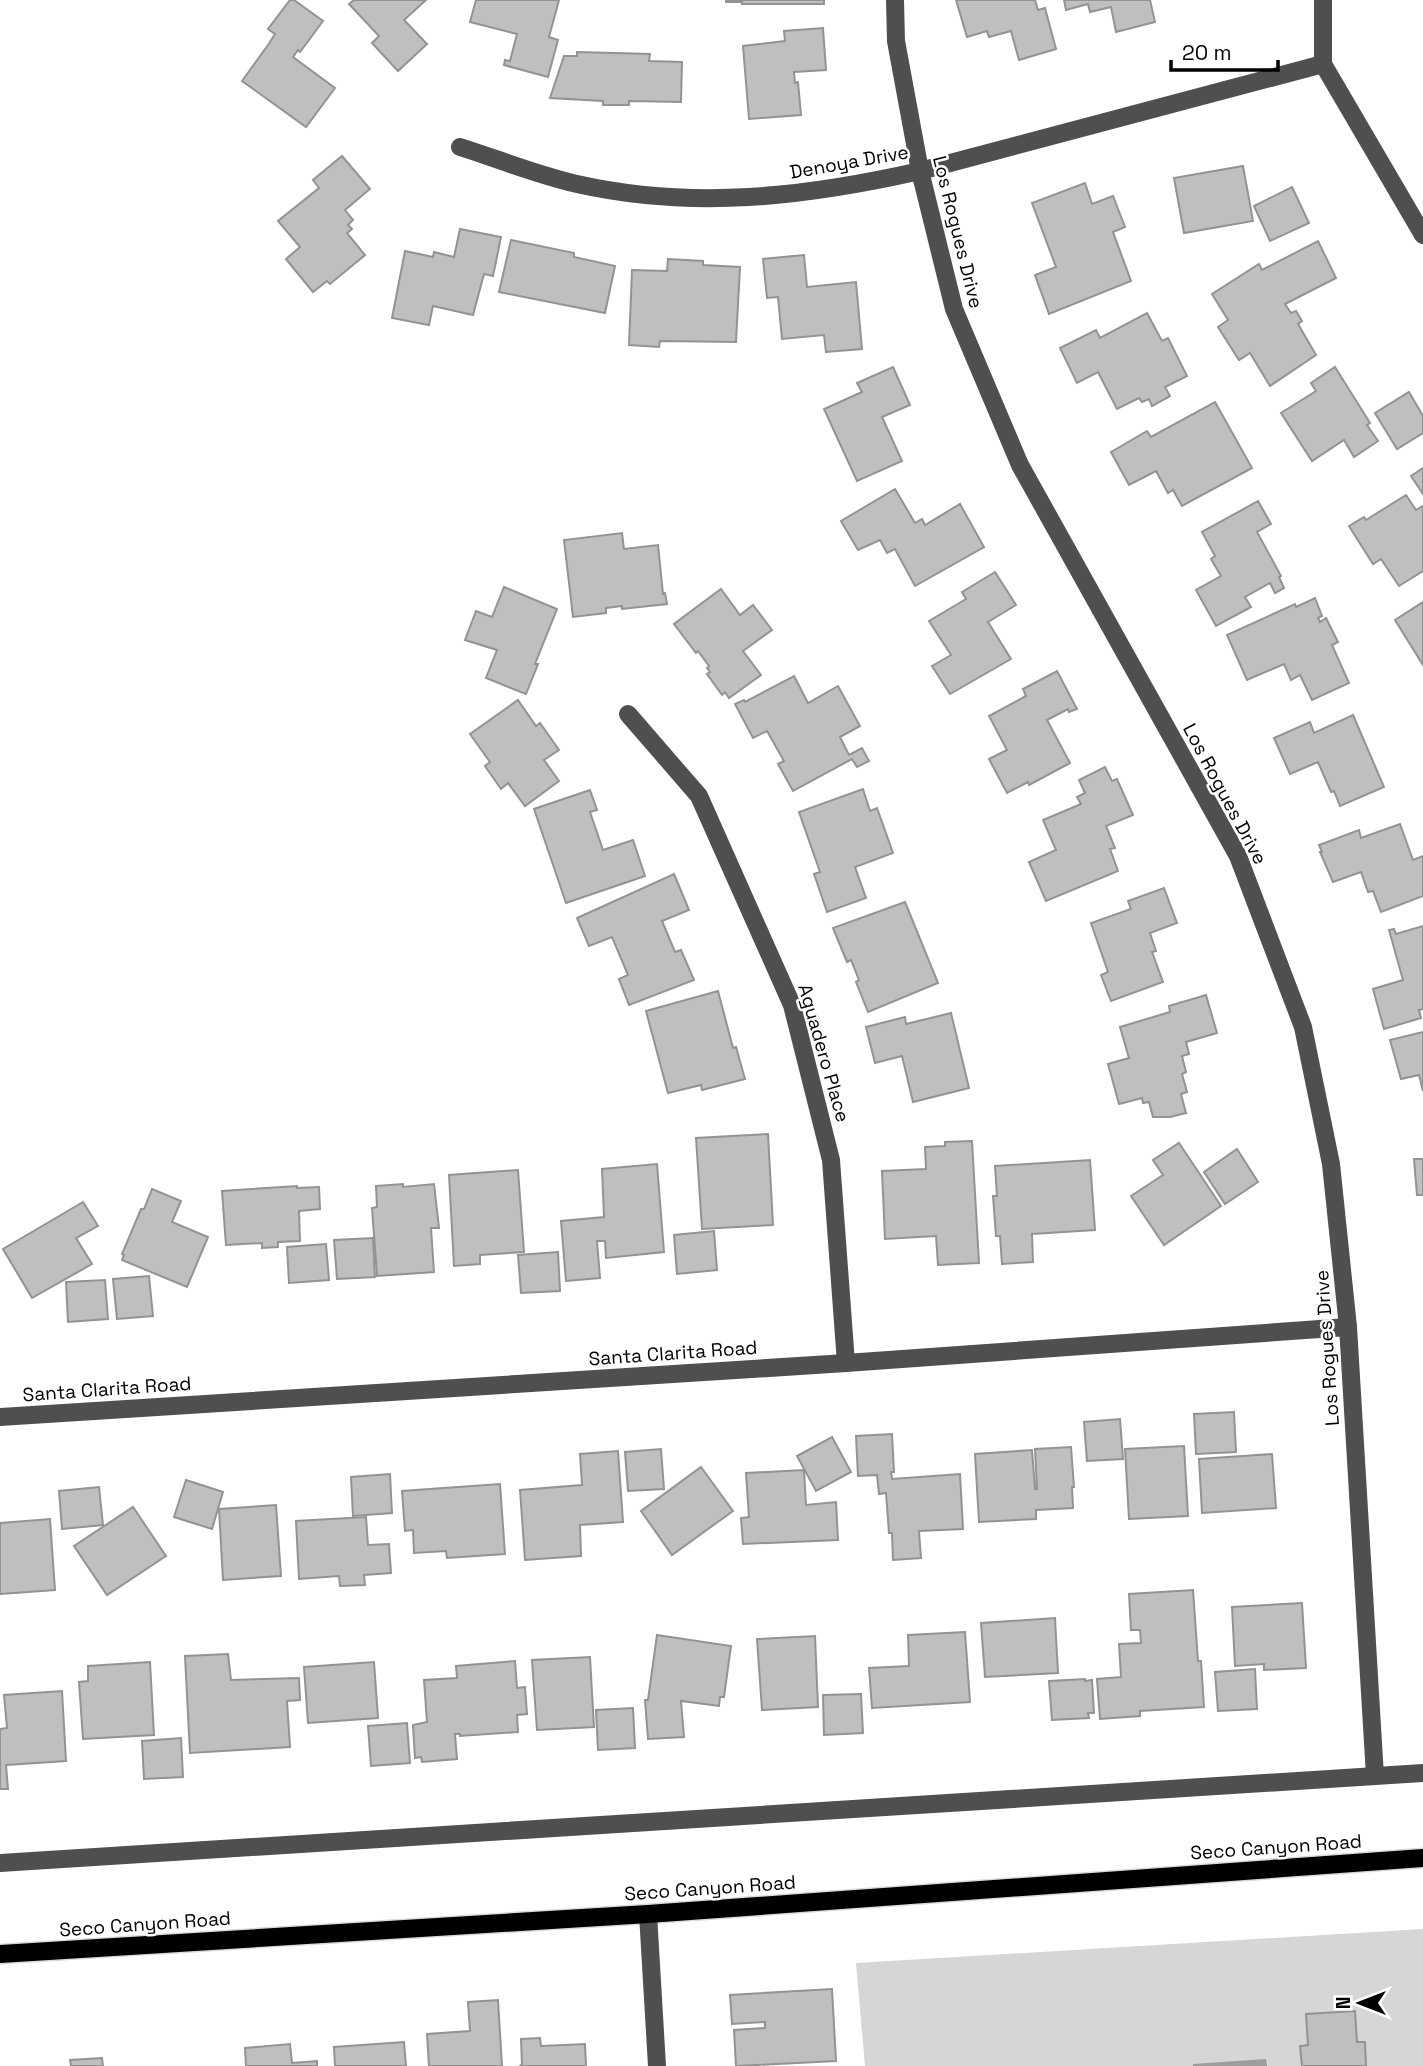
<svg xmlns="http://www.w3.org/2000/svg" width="1423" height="2066" font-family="'Space Grotesk',sans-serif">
  <rect width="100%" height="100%" fill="#fff"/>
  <polygon fill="#d6d6d6" points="1423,1929 1423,2066 865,2066 856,1963"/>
  <polygon fill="#9d9d9d" points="1266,2059 1267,2066 1193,2066 1193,2064"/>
  <g fill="#bfbfbf" stroke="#939393" stroke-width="2">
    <polygon points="290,0 294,0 323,21 300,52 298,50 293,57 335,88 306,127 242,81 268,45 275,34 268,29"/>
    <polygon points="354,0 426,0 404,20 427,44 398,71 372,43 379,36 349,4"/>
    <polygon points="476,0 559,0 549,37 558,40 548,77 504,65 505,60 510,61 517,34 470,22"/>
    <polygon points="726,0 824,0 824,4 742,4 742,2 726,2"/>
    <polygon points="956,0 1035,0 1038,10 1045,8 1056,49 1019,60 1011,31 989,37 987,31 967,37"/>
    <polygon points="1064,0 1150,0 1155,22 1116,32 1111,7 1090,12 1088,4 1066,10"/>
    <polygon points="823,28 826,70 794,72 795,83 798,82 801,115 749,119 743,46 785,41 784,31"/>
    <polygon points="577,52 650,54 649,61 682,62 681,102 629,101 629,105 603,105 603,101 550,98 564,56 577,56"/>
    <polygon points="342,156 370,189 345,210 353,220 348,225 352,229 347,233 365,255 330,284 327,281 313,292 286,259 300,247 278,221 319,188 313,180"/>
    <polygon points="1243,166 1253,221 1184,233 1174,178"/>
    <polygon points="1085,183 1092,204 1113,196 1125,227 1113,232 1131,281 1049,314 1035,275 1056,267 1032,203"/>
    <polygon points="1292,187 1309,223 1270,241 1254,206"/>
    <polygon points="460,229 501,237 493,276 484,274 473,315 433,306 429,325 392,318 405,251 433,257 434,252 454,257"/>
    <polygon points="511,240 574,253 574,257 615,266 605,313 499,292"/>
    <polygon points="1318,241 1336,278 1285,304 1291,313 1296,311 1302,321 1298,324 1316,355 1270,386 1250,353 1239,360 1218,327 1228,320 1212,294 1259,264 1262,270"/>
    <polygon points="804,255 807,287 856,282 862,349 826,352 824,335 782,339 778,297 767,298 763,259"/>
    <polygon points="668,259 703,261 703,265 740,267 736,342 660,341 659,347 629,345 632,270 667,271"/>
    <polygon points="1147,313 1162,341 1168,338 1187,376 1165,387 1170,396 1152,406 1149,399 1142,402 1139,398 1117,409 1098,372 1077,383 1060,348 1096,330 1100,338"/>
    <polygon points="893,367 910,405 882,417 902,461 857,481 824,409 862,392 857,383"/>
    <polygon points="1335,367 1370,423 1367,425 1378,441 1354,457 1344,440 1312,461 1281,413 1316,391 1311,383"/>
    <polygon points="1409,392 1423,416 1423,433 1397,449 1375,413"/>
    <polygon points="1215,402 1252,468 1182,506 1173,490 1168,493 1156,471 1129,485 1111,452 1147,431 1151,437"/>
    <polygon points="1423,468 1423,494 1411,476"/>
    <polygon points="895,489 915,523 922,519 925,525 960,504 984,547 915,586 895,549 887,553 880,540 858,550 841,521"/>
    <polygon points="1406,495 1416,510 1423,506 1423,571 1399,586 1381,559 1373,564 1349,526 1364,517 1366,520"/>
    <polygon points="1258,501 1271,524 1257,532 1281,576 1279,577 1284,588 1275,593 1270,583 1245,597 1251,607 1216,626 1196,590 1221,576 1211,559 1215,556 1202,532"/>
    <polygon points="622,533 624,549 658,545 663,594 665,593 667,604 622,609 622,606 606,608 606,613 573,617 564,540"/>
    <polygon points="995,572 1016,605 988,622 1011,659 950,694 932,666 951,655 929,621 966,599 962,592"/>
    <polygon points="504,587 557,609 535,664 538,664 526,694 486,678 497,650 465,640 476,611 492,617"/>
    <polygon points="721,589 740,615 753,605 772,630 743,651 761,675 729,698 725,692 722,695 707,674 710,672 707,668 709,666 698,651 696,653 674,624"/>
    <polygon points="1315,598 1322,616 1318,618 1320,622 1326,618 1338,642 1332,645 1349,683 1312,700 1300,675 1291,680 1284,664 1247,680 1227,635 1295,604 1296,607"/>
    <polygon points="1423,602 1423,665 1395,620"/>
    <polygon points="1057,671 1077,709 1069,712 1068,709 1047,720 1070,763 1029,785 1028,782 1007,793 989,759 1007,750 989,716 1026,696 1023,689"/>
    <polygon points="794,676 808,703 838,686 860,726 840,737 849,755 862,748 869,761 857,767 852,759 793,791 778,764 784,761 767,731 753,738 735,704 744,700 745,702"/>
    <polygon points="518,700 536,726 540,723 559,750 544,760 559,781 525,806 508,783 501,789 485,766 490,762 470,734"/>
    <polygon points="1353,715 1384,787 1340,806 1334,791 1331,792 1318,762 1290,774 1274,738 1310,722 1314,733"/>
    <polygon points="1105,767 1112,781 1117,779 1133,815 1106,826 1115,848 1110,849 1118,871 1046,901 1029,862 1056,850 1043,820 1081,804 1077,797 1085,793 1079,780"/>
    <polygon points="863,789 870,811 877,808 893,853 855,867 866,898 827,912 814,874 820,872 799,812"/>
    <polygon points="590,790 597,810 590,812 603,850 633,840 645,876 566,903 534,809"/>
    <polygon points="1400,824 1413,860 1423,856 1423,896 1381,912 1373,891 1368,892 1361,872 1333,882 1320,852 1322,852 1319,845 1359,830 1361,838"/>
    <polygon points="674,874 689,910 662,921 675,952 681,950 694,980 629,1005 619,979 628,975 612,937 589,946 577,918"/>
    <polygon points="1164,888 1177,923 1150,933 1156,951 1152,952 1163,982 1111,1001 1101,975 1108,972 1091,923 1131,909 1128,901"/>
    <polygon points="905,902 938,983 868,1012 856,982 859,980 851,960 847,962 833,928"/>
    <polygon points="1423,926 1423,1009 1419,1010 1421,1018 1384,1029 1373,989 1403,980 1389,930 1394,929 1396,934"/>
    <polygon points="718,991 733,1048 736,1047 745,1079 702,1090 701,1085 668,1093 646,1011"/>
    <polygon points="1206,995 1217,1033 1186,1042 1189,1054 1182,1056 1186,1072 1182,1074 1187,1092 1181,1094 1186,1113 1170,1117 1153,1117 1149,1102 1143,1103 1142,1098 1119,1104 1108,1064 1129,1058 1120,1027 1170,1012 1169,1006"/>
    <polygon points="951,1013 969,1088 913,1102 902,1056 875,1063 866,1027 905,1017 906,1024"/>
    <polygon points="1423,1032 1423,1091 1419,1075 1401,1079 1390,1040"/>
    <polygon points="768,1134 773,1225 702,1229 696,1138"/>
    <polygon points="972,1141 979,1263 938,1265 936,1236 885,1239 882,1171 926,1169 925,1147 945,1146 945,1142"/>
    <polygon points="1179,1143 1221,1206 1164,1245 1131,1196 1163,1175 1153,1160"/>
    <polygon points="1237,1149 1258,1182 1225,1204 1204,1172"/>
    <polygon points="1414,1159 1423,1159 1423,1195 1417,1195"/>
    <polygon points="1090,1160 1095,1230 1032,1234 1033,1262 1002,1264 1000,1236 996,1236 993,1196 997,1196 995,1166"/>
    <polygon points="657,1164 664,1252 606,1258 605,1241 597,1241 600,1278 566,1281 561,1221 604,1217 602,1169"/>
    <polygon points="518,1170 524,1252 480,1255 480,1264 454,1266 449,1175"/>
    <polygon points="403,1184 403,1187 434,1184 439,1228 431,1228 434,1272 377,1276 372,1208 377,1207 376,1186"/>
    <polygon points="297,1186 297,1188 319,1187 320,1209 299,1211 300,1241 278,1242 278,1247 262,1248 262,1243 226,1245 222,1191"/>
    <polygon points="152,1189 181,1201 172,1222 208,1237 187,1287 122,1260 124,1255 122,1254 141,1209 144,1209"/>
    <polygon points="83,1202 98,1226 76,1238 92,1264 32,1298 3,1249"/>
    <polygon points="714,1231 717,1270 677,1274 674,1235"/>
    <polygon points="373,1238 375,1277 337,1279 334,1240"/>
    <polygon points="326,1244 329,1280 289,1283 287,1247"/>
    <polygon points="558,1252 560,1291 521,1293 518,1255"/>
    <polygon points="149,1276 153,1316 117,1319 113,1279"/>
    <polygon points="105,1280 108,1319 68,1322 66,1282"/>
    <polygon points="1234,1412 1236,1452 1196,1454 1194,1414"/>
    <polygon points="1120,1419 1123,1459 1087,1461 1084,1422"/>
    <polygon points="892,1434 894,1472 891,1472 892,1479 960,1474 963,1529 919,1531 921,1558 893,1560 892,1533 889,1533 886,1493 879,1494 877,1475 858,1476 856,1436"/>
    <polygon points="832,1437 851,1472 816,1491 797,1456"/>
    <polygon points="1184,1446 1188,1516 1129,1519 1125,1449"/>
    <polygon points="1071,1447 1074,1487 1072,1487 1073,1508 1036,1510 1036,1519 979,1522 975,1454 1032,1450 1035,1489 1037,1489 1035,1449"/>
    <polygon points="661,1449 664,1489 628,1491 625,1452"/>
    <polygon points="618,1451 623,1522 580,1525 581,1556 525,1560 520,1490 582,1485 580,1454"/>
    <polygon points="1272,1454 1276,1508 1202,1513 1199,1459"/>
    <polygon points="701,1467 733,1511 672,1555 641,1511"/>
    <polygon points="804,1470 806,1505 836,1502 838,1540 743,1544 741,1518 749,1517 746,1473"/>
    <polygon points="390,1474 392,1513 353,1516 351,1477"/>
    <polygon points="186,1480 223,1492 212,1529 174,1517"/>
    <polygon points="500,1484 505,1554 447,1558 446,1551 414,1553 413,1530 405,1531 402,1491"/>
    <polygon points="99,1487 103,1525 62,1529 59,1491"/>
    <polygon points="276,1505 281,1576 223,1580 219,1509"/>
    <polygon points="133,1507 166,1556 107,1595 74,1546"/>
    <polygon points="366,1517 368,1545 389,1544 391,1573 364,1575 365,1585 340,1586 339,1576 299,1579 296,1521"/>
    <polygon points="50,1519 55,1590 0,1594 0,1523"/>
    <polygon points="1193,1590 1198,1661 1201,1661 1204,1707 1140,1711 1140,1716 1100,1719 1097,1679 1121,1677 1119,1644 1141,1643 1140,1630 1131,1630 1129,1594"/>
    <polygon points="1302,1603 1306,1668 1264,1670 1264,1664 1235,1666 1232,1607"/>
    <polygon points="1055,1618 1058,1673 985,1677 981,1623"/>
    <polygon points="965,1632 970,1702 872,1708 869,1668 909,1666 908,1635"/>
    <polygon points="657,1635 731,1646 724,1697 720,1697 719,1706 681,1701 684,1737 648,1739 645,1700 648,1700"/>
    <polygon points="815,1636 818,1707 762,1710 757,1639"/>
    <polygon points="228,1654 231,1680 299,1678 300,1700 287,1701 290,1747 190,1753 185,1656"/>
    <polygon points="590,1657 594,1727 537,1730 532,1660"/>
    <polygon points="515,1661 517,1688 525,1687 527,1714 517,1715 518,1732 460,1736 460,1734 455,1734 457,1759 422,1762 421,1757 415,1758 413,1725 427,1722 424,1680 457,1678 456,1666"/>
    <polygon points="150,1662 154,1735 83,1739 79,1682 88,1681 88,1666"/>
    <polygon points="374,1662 378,1718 308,1723 304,1667"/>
    <polygon points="1255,1669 1257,1709 1218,1711 1215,1672"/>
    <polygon points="1085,1679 1085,1681 1092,1680 1094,1713 1088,1713 1089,1718 1052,1720 1049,1681"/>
    <polygon points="62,1691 66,1761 6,1765 8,1789 0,1789 0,1729 7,1728 4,1695"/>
    <polygon points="861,1694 863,1733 824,1735 823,1695"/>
    <polygon points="633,1708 635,1748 598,1750 596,1710"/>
    <polygon points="407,1723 410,1763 371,1766 368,1726"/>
    <polygon points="181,1738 183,1777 144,1779 142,1741"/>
    <polygon points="832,1989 836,2061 736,2066 734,2030 765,2028 765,2022 732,2024 730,1995"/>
    <polygon points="498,2000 502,2066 429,2066 427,2034 470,2031 468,2002"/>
    <polygon points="1355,2011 1357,2042 1365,2042 1366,2066 1302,2066 1300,2046 1308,2045 1306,2014"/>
    <polygon points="540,2038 541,2046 585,2044 586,2066 520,2066 522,2064 521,2039"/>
    <polygon points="404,2042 406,2066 335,2066 334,2047"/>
    <polygon points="290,2044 292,2063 317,2061 317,2066 246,2066 245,2048"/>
    <polygon points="102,2058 103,2066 71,2066 70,2060"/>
  </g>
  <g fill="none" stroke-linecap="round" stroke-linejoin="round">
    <g stroke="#dbdbdb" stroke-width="21">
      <polyline id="major" points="0,1954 648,1914 1423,1858"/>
    </g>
    <g stroke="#4f4f4f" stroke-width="18">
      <polyline points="895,0 896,41 920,171 954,309 1020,465 1238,856 1303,1027 1331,1164 1348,1327 1375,1776"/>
      <polyline points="1323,0 1323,64 1423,235"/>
      <path d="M460,147C498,159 537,175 577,184C693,210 805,197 920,171L1323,64"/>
      <polyline points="628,714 699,796 792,1005 831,1160 846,1363"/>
      <polyline points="0,1417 846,1363 1348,1327"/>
      <polyline points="0,1863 1423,1773"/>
      <polyline points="648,1914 657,2066"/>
    </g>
    <use href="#major" stroke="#000" stroke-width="18"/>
  </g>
  <g text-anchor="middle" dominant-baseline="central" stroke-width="5" stroke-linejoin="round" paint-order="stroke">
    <g font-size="19" fill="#000" stroke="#fff">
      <text transform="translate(849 162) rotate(-10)">Denoya Drive</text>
      <text transform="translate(958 232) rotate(76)">Los Rogues Drive</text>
      <text transform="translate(1225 794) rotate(62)">Los Rogues Drive</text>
      <text transform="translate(824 1053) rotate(74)">Aguadero Place</text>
      <text transform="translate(1327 1348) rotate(-94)">Los Rogues Drive</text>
      <text transform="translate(673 1353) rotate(-4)">Santa Clarita Road</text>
      <text transform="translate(107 1389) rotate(-4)">Santa Clarita Road</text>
      <text transform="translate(1276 1847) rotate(-4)">Seco Canyon Road</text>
      <text transform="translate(710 1888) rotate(-4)">Seco Canyon Road</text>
      <text transform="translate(145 1924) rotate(-4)">Seco Canyon Road</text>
    </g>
  </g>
  <g transform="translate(1360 2003) rotate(270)" stroke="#ffffff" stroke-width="5" paint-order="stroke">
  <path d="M0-5L12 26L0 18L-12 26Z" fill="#000000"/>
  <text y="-10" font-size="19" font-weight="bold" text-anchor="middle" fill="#000000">N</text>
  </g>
  <path d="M1171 60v10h107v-10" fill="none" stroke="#000000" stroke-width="3.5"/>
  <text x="1182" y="60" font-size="21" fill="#000000" stroke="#ffffff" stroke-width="5" paint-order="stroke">20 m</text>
</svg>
